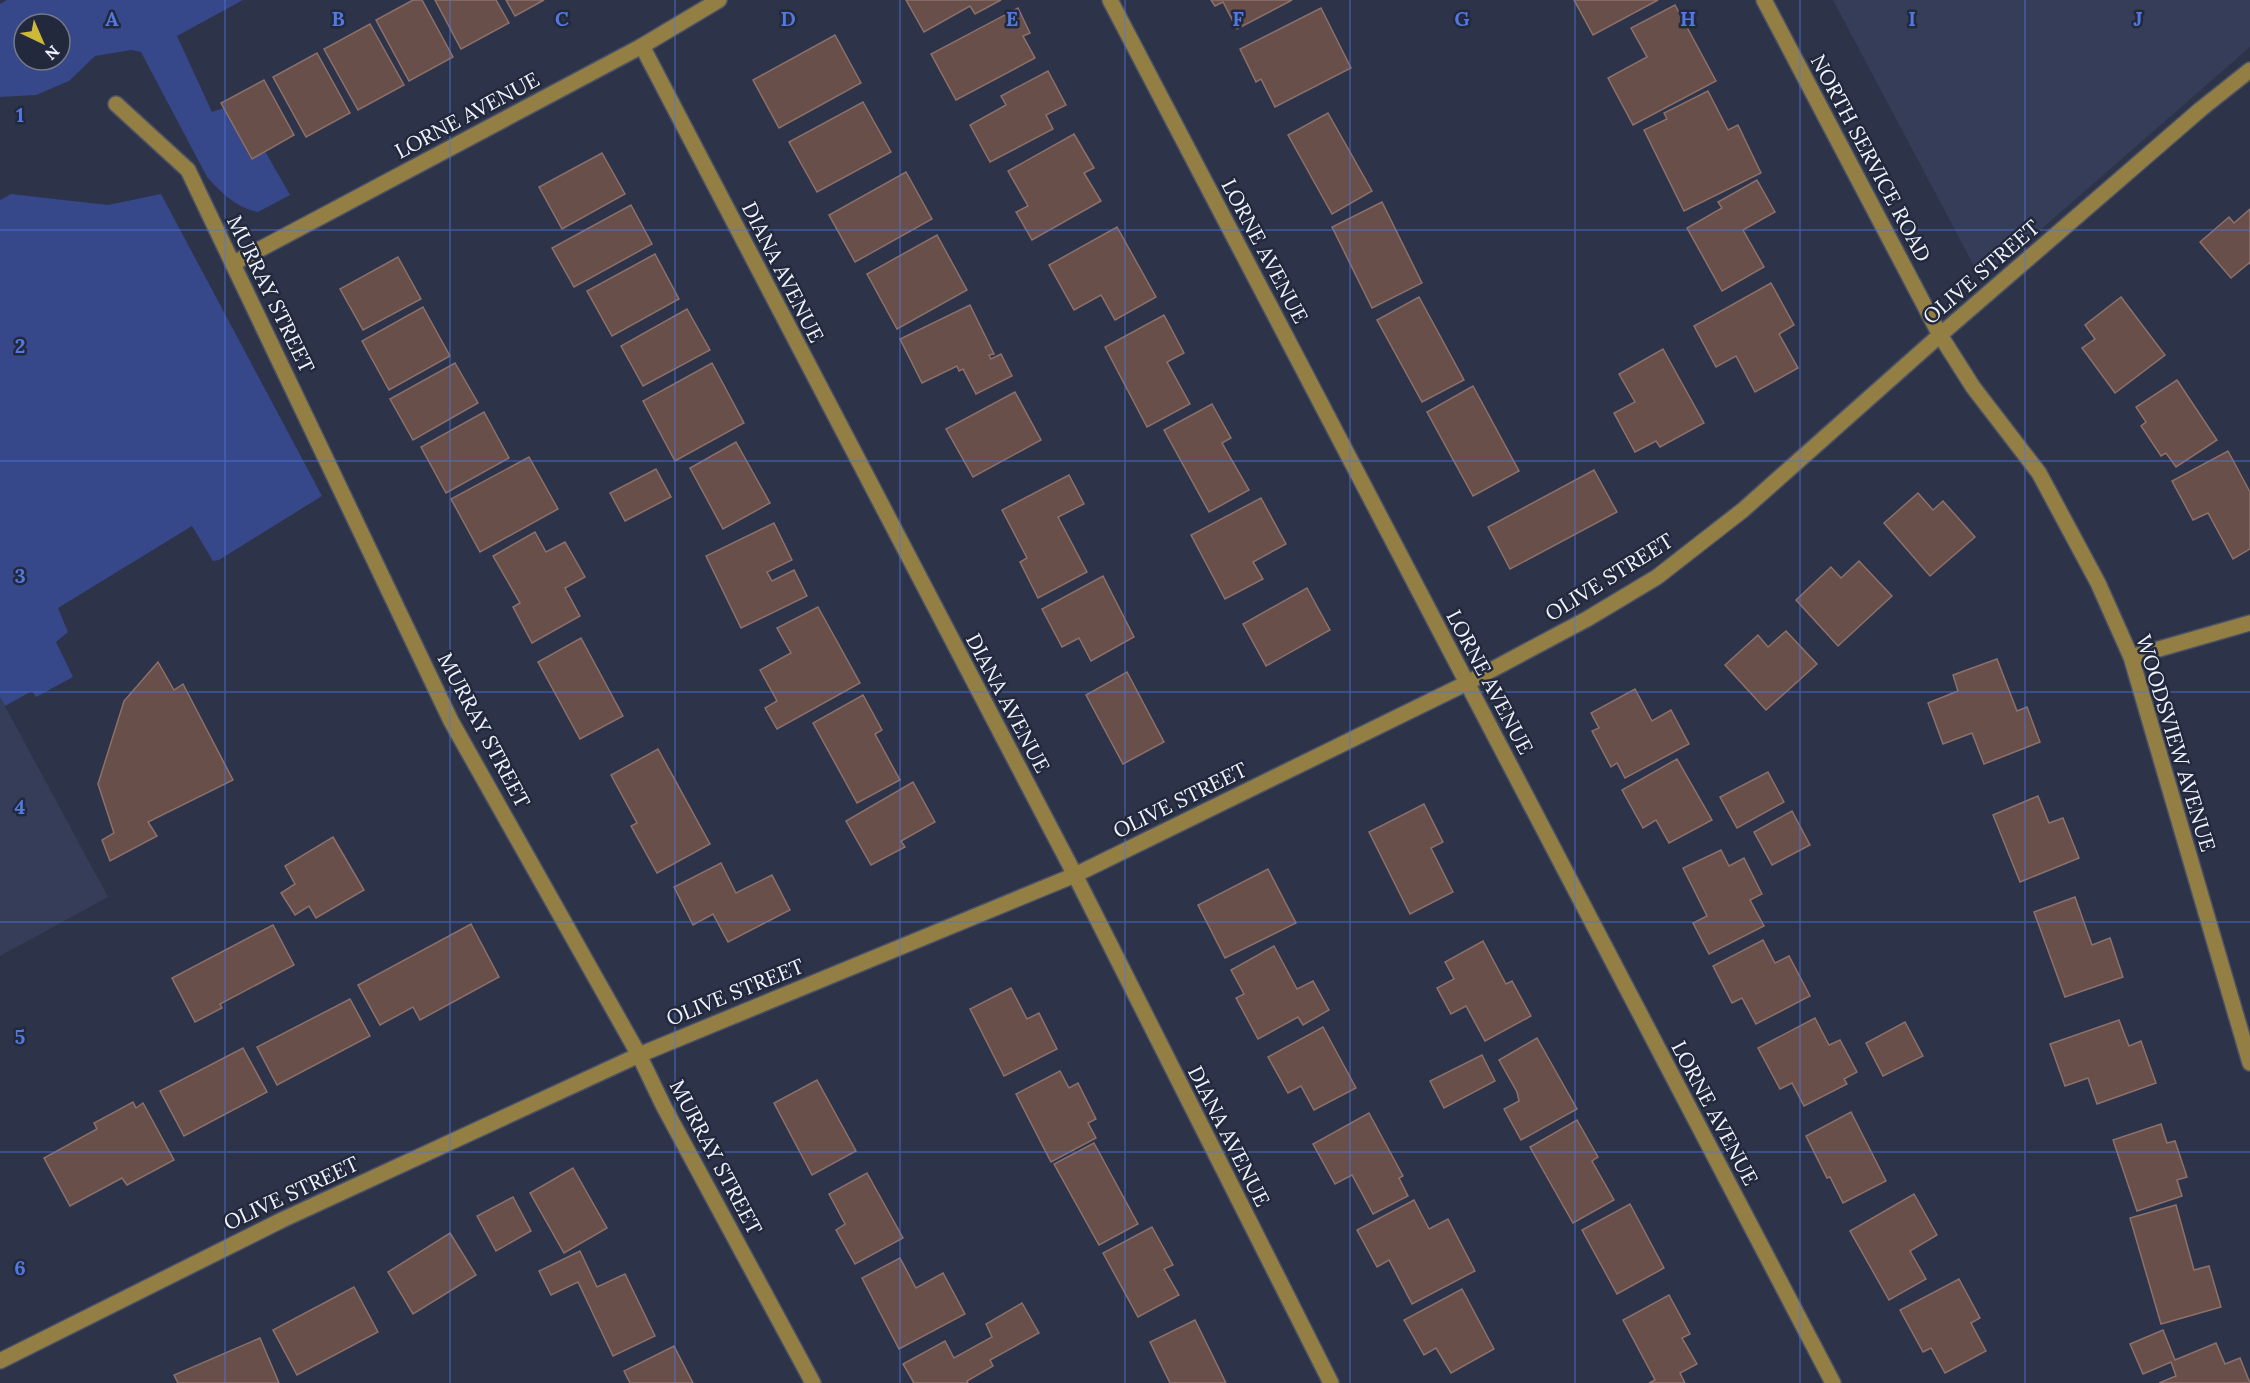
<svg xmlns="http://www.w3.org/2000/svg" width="2250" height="1383" font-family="Lora,serif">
  <rect width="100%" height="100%" fill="#2d3348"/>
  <g fill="#353d58">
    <polygon points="1833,0 2250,0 2250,47 1982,281"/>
    <polygon points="0,697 108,897 0,956"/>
  </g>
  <g fill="#36478a" fill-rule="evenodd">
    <path d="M7,0H243L177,36L212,112L224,108L251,159L265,151L290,195L258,212C235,207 223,194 207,177L141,52L131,50L95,56L69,81L36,95L0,97V4ZM24,24H60V60H24Z"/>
    <polygon points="11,194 108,205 161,194 322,496 219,560 213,561 192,526 58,608 68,632 56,642 73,677 36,697 32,691 5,706 0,697 0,200"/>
  </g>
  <g fill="#694f4a" stroke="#8c706b" stroke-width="1.5">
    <polygon points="413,0 422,0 453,57 409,81 376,20"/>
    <polygon points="435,0 496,0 509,23 461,49"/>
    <polygon points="506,0 544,0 515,16"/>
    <polygon points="906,0 1001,0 975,14 970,6 924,32"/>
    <polygon points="1211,0 1292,0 1237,29 1223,2 1215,6"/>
    <polygon points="1574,0 1658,0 1593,35"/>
    <polygon points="1675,5 1716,81 1633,125 1608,78 1647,57 1631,28"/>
    <polygon points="1018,8 1030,33 1023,36 1035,58 956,100 931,54"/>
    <polygon points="1321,8 1351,68 1275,107 1261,79 1256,82 1240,49"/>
    <polygon points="370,24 404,85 358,110 324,49"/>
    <polygon points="835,35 861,83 779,128 753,80"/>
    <polygon points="317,53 350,113 306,137 273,77"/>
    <polygon points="1048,71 1066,105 1046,115 1053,129 990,162 970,125 1006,105 1001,96"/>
    <polygon points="264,80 294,135 252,159 221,103"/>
    <polygon points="1708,91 1728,130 1738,125 1761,173 1684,211 1644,130 1667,119 1664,113"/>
    <polygon points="863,102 891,152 817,192 789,142"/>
    <polygon points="1328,113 1372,191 1332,214 1288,135"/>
    <polygon points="1074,134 1094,168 1084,173 1101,201 1032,240 1016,212 1028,206 1008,171"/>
    <polygon points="602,153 625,194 562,229 539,187"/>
    <polygon points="906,172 932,219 855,262 829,215"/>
    <polygon points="1757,180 1775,212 1743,230 1764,267 1722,291 1687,228 1722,208 1718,202"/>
    <polygon points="1382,202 1422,283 1372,308 1332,227"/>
    <polygon points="631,205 652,244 574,287 552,248"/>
    <polygon points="2250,209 2250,264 2249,263 2231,278 2200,242 2229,217 2234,223"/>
    <polygon points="1117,227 1156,297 1115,320 1101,295 1074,310 1049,265"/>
    <polygon points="937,235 967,290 897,329 867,274"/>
    <polygon points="655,254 679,299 612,336 587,291"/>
    <polygon points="398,257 421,299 363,330 340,289"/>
    <polygon points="1771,283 1794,325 1779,334 1798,368 1755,392 1736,356 1716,367 1694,326"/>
    <polygon points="1419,297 1464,380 1422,402 1377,320"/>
    <polygon points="2121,297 2165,355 2115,393 2082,348 2095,339 2085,325"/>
    <polygon points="970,305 994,354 989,355 991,359 1001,354 1012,376 976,394 963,369 959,371 957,366 922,383 900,339"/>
    <polygon points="423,307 450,356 389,390 362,341"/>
    <polygon points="687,309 710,350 643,386 621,346"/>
    <polygon points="1164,315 1184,353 1167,362 1190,404 1147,427 1105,347"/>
    <polygon points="1663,349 1704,423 1660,447 1656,441 1635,452 1614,413 1635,402 1619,374"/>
    <polygon points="455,363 478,403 413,440 390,399"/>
    <polygon points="712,363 744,423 675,461 643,401"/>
    <polygon points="2177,380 2217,440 2176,467 2166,453 2161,456 2141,426 2146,422 2136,407"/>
    <polygon points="1473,386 1519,471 1473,496 1427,412"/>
    <polygon points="1015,392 1041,440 973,477 946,429"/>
    <polygon points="1212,404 1231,438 1222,443 1249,490 1209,512 1164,430"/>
    <polygon points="484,412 509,458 446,493 421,447"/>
    <polygon points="736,442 770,503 723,529 690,468"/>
    <polygon points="2228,451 2250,492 2250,549 2233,559 2208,513 2193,520 2172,481"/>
    <polygon points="529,457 558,509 480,552 451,499"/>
    <polygon points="656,469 671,497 625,521 610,493"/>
    <polygon points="1594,470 1617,512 1510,569 1488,527"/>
    <polygon points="1069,475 1084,504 1058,517 1087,572 1038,598 1020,562 1027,558 1002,510"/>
    <polygon points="1918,493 1933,510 1943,501 1975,537 1930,576 1884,523"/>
    <polygon points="1261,498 1286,544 1253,562 1263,579 1225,599 1191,535"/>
    <polygon points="774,523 792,560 767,572 772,581 794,570 807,596 741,628 706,556"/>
    <polygon points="535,532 546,552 565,542 585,577 565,588 580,616 532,643 513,607 520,603 493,556"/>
    <polygon points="1859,561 1892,596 1838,646 1796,600 1831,567 1841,578"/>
    <polygon points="1103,576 1134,637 1091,661 1079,638 1062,647 1042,609"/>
    <polygon points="1307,588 1330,630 1266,666 1243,624"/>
    <polygon points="818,607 860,683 777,729 765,708 777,701 760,670 791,653 777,628"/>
    <polygon points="1786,631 1817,664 1766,710 1725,665 1758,635 1768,647"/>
    <polygon points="581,638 623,716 580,739 538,662"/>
    <polygon points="1997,659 2017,711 2027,707 2040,742 1984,764 1972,733 1943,744 1928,703 1958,691 1953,675"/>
    <polygon points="158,662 174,690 183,684 233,780 148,822 157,836 110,861 102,840 114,833 98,784 124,701"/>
    <polygon points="1127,672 1164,742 1123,764 1086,695"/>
    <polygon points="1635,689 1652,721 1671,710 1689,744 1625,778 1617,763 1611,767 1592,731 1599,728 1591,713"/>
    <polygon points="863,695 882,730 875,734 900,780 857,803 813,723"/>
    <polygon points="658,749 710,844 657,873 631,826 637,823 611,775"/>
    <polygon points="1677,759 1712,820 1669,843 1656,820 1643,828 1622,790"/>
    <polygon points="1768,772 1784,802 1737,828 1720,797"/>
    <polygon points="913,782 935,822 901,841 905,847 871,865 846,821"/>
    <polygon points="2038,796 2049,823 2063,818 2079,858 2020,882 1993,815"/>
    <polygon points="1424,804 1443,842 1431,848 1453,892 1410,914 1369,832"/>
    <polygon points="1792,811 1810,845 1772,865 1754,832"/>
    <polygon points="333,837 364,890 316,918 309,906 295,915 281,893 295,884 285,866"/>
    <polygon points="1721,850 1729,866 1744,858 1762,894 1750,900 1764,926 1709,954 1693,923 1707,916 1683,868"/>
    <polygon points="721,863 736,893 772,875 790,910 728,942 713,914 693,925 674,887"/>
    <polygon points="1268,869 1296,923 1225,958 1198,905"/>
    <polygon points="2075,897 2092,945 2110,938 2123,977 2065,997 2034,912"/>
    <polygon points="471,924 499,977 420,1020 413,1007 380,1025 358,985"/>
    <polygon points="273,925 294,965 220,1004 222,1008 195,1022 172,978"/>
    <polygon points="1763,940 1775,963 1789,956 1810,996 1756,1024 1742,998 1732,1003 1713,966"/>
    <polygon points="1483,941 1506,984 1512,981 1531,1016 1485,1041 1466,1006 1451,1014 1437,988 1454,979 1445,962"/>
    <polygon points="1274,946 1297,989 1313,981 1329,1010 1303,1025 1298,1017 1258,1039 1236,998 1244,994 1231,970"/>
    <polygon points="1011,988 1027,1019 1039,1013 1057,1049 1004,1076 970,1009"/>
    <polygon points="350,999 370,1036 277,1085 257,1047"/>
    <polygon points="1815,1018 1829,1045 1840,1040 1857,1072 1844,1079 1847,1084 1804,1106 1792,1083 1780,1089 1758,1048"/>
    <polygon points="2119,1020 2129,1046 2141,1041 2156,1083 2097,1104 2088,1078 2065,1086 2050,1044"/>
    <polygon points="1905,1022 1923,1056 1883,1076 1866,1043"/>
    <polygon points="1323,1027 1356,1088 1314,1110 1301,1086 1288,1093 1268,1057"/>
    <polygon points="1537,1038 1577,1109 1521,1140 1504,1109 1519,1101 1517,1092 1499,1060"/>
    <polygon points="243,1048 267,1092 184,1136 160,1091"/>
    <polygon points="1482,1055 1495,1081 1444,1108 1430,1081"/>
    <polygon points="1060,1071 1069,1088 1078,1083 1096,1119 1088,1123 1096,1138 1051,1162 1016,1094"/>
    <polygon points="817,1080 856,1151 812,1175 774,1103"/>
    <polygon points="133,1102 136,1108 143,1103 174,1160 127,1185 122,1178 70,1206 44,1158 97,1129 94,1123"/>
    <polygon points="1851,1112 1886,1181 1843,1203 1830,1177 1827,1178 1806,1136"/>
    <polygon points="1369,1113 1403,1176 1399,1178 1408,1196 1373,1214 1352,1175 1335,1184 1313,1144"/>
    <polygon points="1577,1120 1598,1157 1592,1161 1614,1200 1573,1223 1530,1147"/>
    <polygon points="2161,1124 2167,1143 2175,1141 2187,1177 2177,1180 2182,1196 2137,1211 2113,1140"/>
    <polygon points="1094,1143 1138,1224 1099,1245 1054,1164"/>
    <polygon points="573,1168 607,1228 564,1253 530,1193"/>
    <polygon points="867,1173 903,1238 855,1264 836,1230 845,1224 829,1194"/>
    <polygon points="1914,1194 1937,1235 1910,1251 1926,1279 1889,1300 1850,1231"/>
    <polygon points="513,1197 531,1231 496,1251 477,1216"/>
    <polygon points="1414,1200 1429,1229 1448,1219 1475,1271 1412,1304 1389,1260 1377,1267 1357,1230"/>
    <polygon points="1630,1204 1664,1268 1617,1294 1582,1230"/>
    <polygon points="2176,1205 2194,1270 2209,1266 2221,1307 2161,1324 2130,1218"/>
    <polygon points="1152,1227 1173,1265 1164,1269 1179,1295 1138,1317 1103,1253"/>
    <polygon points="450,1233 476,1275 413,1314 388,1272"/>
    <polygon points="580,1251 597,1287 625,1274 655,1336 613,1356 578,1282 551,1295 539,1271"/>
    <polygon points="900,1258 916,1288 943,1273 965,1314 899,1349 862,1278"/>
    <polygon points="1959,1279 1980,1318 1971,1323 1986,1351 1945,1373 1931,1348 1923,1352 1900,1310"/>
    <polygon points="354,1287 378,1332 297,1375 273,1330"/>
    <polygon points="1462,1289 1494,1349 1451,1373 1436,1348 1424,1355 1404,1320"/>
    <polygon points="1669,1295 1690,1334 1682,1338 1697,1364 1680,1373 1685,1383 1649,1383 1655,1380 1623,1320"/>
    <polygon points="1022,1303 1039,1333 990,1360 993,1366 967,1381 968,1383 914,1383 903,1364 945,1341 954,1358 992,1337 986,1324"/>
    <polygon points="1195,1320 1226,1383 1170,1383 1150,1342"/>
    <polygon points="2163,1330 2175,1360 2216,1343 2225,1364 2240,1358 2250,1383 2159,1383 2176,1376 2171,1362 2143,1374 2130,1344"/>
    <polygon points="260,1338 279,1383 178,1383 174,1375"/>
    <polygon points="674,1346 693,1383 630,1383 624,1371"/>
  </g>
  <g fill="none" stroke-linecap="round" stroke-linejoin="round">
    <g stroke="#4c5265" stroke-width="18">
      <g id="minor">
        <polyline points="1110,0 1833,1383"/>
        <polyline points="1764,0 1940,335 1973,387 2039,473 2098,583 2131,657 2250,1063"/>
        <polyline points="642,46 1075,875 1331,1383"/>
        <polyline points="116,104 188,170 451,721 639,1055 664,1107 813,1383"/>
        <polyline points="234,263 642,46 719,0"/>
        <polyline points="2131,657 2250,623"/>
        <polyline points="0,1361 282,1220 639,1055 1075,875 1467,683 1587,619 1657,577 1743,510 1940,335 2201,109 2250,70"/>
      </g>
    </g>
    <use href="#minor" stroke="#937f43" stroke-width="15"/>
  </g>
  <path fill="none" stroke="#5278e2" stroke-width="1.5" stroke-opacity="0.55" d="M225,0V1383M450,0V1383M675,0V1383M900,0V1383M1125,0V1383M1350,0V1383M1575,0V1383M1800,0V1383M2025,0V1383M0,230H2250M0,461H2250M0,692H2250M0,922H2250M0,1152H2250"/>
  <g text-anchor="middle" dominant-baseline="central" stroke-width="5" stroke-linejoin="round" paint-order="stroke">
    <g font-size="21" fill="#f0f4fe" stroke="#23293d">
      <text transform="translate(467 115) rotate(-28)">LORNE AVENUE</text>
      <text transform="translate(1871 158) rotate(62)">NORTH SERVICE ROAD</text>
      <text transform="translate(1265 251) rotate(62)">LORNE AVENUE</text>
      <text transform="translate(783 272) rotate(63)">DIANA AVENUE</text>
      <text transform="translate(1981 272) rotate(-41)">OLIVE STREET</text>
      <text transform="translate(271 294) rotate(64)">MURRAY STREET</text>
      <text transform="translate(1609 577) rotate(-32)">OLIVE STREET</text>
      <text transform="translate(1490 682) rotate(62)">LORNE AVENUE</text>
      <text transform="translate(1008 703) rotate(62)">DIANA AVENUE</text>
      <text transform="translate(484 730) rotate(62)">MURRAY STREET</text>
      <text transform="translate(2176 743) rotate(73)">WOODSVIEW AVENUE</text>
      <text transform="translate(1180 800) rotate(-26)">OLIVE STREET</text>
      <text transform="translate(735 992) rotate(-22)">OLIVE STREET</text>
      <text transform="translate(1715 1113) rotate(62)">LORNE AVENUE</text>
      <text transform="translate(1229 1136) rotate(63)">DIANA AVENUE</text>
      <text transform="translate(716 1157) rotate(62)">MURRAY STREET</text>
      <text transform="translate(291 1193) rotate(-25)">OLIVE STREET</text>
    </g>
  </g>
  <g font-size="20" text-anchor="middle" font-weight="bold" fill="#5278e2" stroke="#23293d" stroke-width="5" stroke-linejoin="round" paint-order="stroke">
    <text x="112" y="26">A</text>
    <text x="338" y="26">B</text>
    <text x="562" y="26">C</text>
    <text x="788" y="26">D</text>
    <text x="1012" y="26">E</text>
    <text x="1238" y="26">F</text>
    <text x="1462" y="26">G</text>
    <text x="1688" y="26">H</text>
    <text x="1912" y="26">I</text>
    <text x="2138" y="26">J</text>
    <text x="20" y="122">1</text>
    <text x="20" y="353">2</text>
    <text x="20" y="583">3</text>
    <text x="20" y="814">4</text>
    <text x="20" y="1044">5</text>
    <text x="20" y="1275">6</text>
  </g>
  <g transform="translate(42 42) rotate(136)"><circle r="28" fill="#23293d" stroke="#757a8a" stroke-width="1.5"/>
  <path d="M0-4.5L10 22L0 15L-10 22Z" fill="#cdb938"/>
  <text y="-9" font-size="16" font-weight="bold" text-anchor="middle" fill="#f0f4fe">N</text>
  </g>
</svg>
